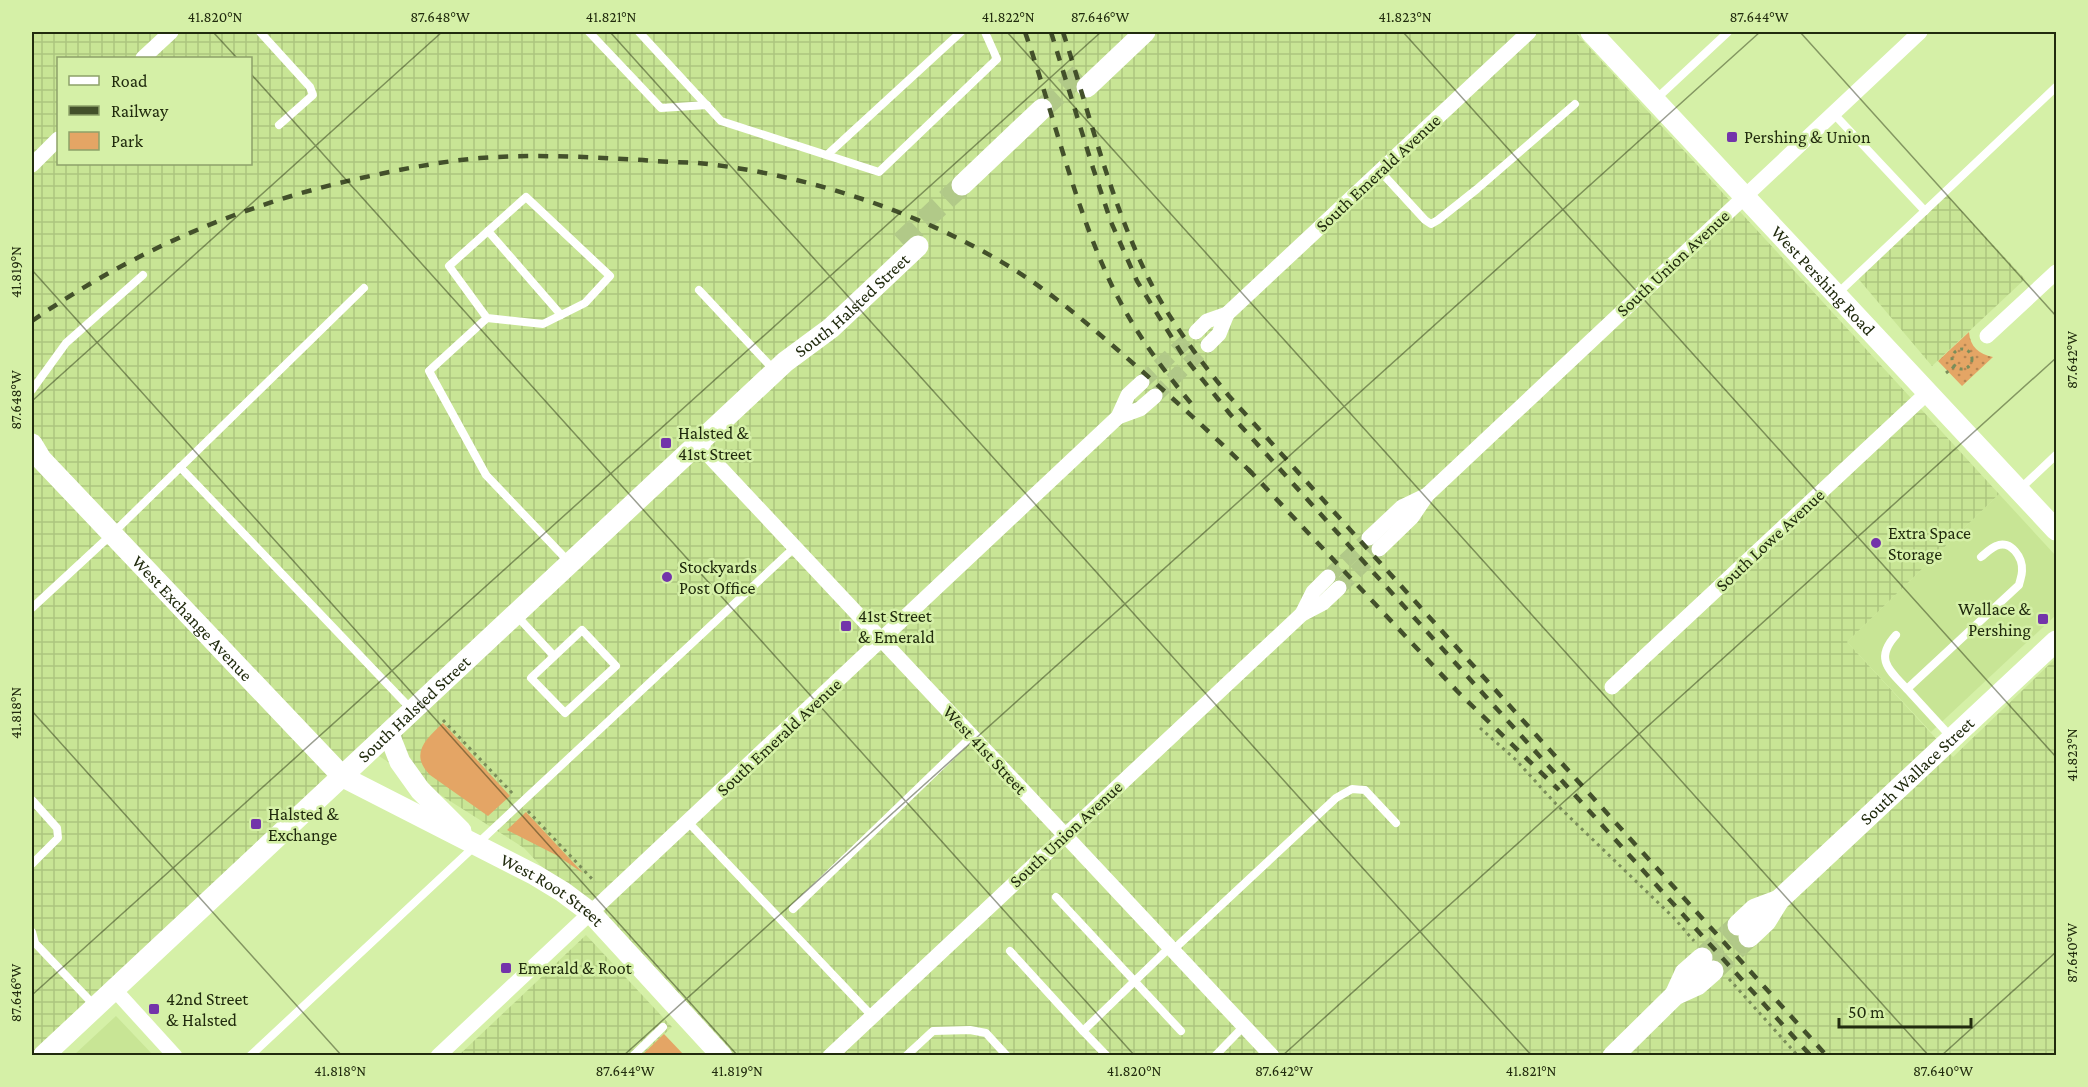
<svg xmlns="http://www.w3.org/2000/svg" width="2088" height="1087" font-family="'Crimson Pro',serif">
  <defs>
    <pattern id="industrial-grid" width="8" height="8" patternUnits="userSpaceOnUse" patternTransform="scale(1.5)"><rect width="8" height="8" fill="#c8e595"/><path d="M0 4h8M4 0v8" fill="none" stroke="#acc57f"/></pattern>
    <pattern id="grass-dots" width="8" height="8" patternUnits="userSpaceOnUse" patternTransform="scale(1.5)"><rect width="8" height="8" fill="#e4a565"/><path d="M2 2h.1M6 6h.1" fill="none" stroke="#b88752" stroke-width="1.8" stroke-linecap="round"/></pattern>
  </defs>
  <rect width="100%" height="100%" fill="#d5f0a7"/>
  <g fill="#c8e595">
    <polygon points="1999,494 2056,556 2056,615 1931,732 1847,642"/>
    <polygon points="116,1016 153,1055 74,1055"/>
  </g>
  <g fill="url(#industrial-grid)" fill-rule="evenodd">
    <path d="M32,32H1575L1999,494L1847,642L1953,757L2056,658V1055H719L524,848L371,751L39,1055H32ZM58,58H250V164H58Z"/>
    <polygon points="1945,193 2025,279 1932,366 1856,276"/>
    <polygon points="586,935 672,1027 642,1055 458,1056"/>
  </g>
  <path fill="url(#grass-dots)" d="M1969,332C1970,347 1979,354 1993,357L1962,386L1938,361Z"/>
  <g fill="#e4a565">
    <path d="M443,723L510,796L488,816L430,775C409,754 426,739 443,723Z"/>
    <polygon points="526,812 583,873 556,855 507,830"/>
    <polygon points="664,1034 684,1055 642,1055"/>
  </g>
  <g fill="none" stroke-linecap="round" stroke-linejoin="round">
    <g stroke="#b1c988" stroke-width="15" stroke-dasharray="15 8" stroke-linecap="butt">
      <polyline points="1142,382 1196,332"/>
      <polyline points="1155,396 1208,345"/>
      <polyline points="1328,577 1369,538"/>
      <polyline points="1339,588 1379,549"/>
    </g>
    <g stroke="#b1c988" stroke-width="21" stroke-dasharray="21 10" stroke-linecap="butt">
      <polyline points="1042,109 1082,72"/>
      <polyline points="901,242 962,185"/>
      <polyline points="1702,958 1738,925"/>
      <polyline points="1713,971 1749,937"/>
    </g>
    <g stroke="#7a8d5a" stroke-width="3" stroke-dasharray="3 4.5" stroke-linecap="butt">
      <circle cx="1962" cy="359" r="10"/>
      <polyline points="1946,373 1955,366"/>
      <polyline points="443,720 514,795"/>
      <polyline points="1480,728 1516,760 1556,804 1674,918 1694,941"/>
      <polyline points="528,811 595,882"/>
      <polyline points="1729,979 1798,1056"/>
    </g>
    <g stroke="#fff" stroke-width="8">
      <polyline points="260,32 310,87 313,95 279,125"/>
      <polyline points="589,32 661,108 707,105"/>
      <polyline points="639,32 721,121 879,172 997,59 985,32"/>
      <polyline points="1655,100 1728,32"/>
      <polyline points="1833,113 1925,211"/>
      <polyline points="827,155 961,32"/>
      <polyline points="1380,171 1425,220 1431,224 1438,220 1477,189 1575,104"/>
      <polyline points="488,231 561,315"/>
      <polyline points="699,290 774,370"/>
      <polyline points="1837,294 2056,87"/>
      <polyline points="487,318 449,266 526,197 610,276 585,303 543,324 487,318 429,371 486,475 568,561"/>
      <polyline points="32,390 66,343 143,275"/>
      <polyline points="180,467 411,709"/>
      <polyline points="2020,489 2056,455"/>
      <polyline points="32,608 112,534 364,288"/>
      <polyline points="516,615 554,656"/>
      <polygon points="582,630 616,666 565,713 531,678"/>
      <path d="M1896,635C1874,659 1889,670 1907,689"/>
      <path d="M1951,737L1907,689L2019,585C2020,580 2022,576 2022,571C2023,558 2011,539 1996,546C1991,548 1986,553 1981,557"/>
      <polyline points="32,800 57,828 58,838 32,864"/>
      <polyline points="688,822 872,1016"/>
      <polyline points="1056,897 1181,1031"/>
      <polyline points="793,909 972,736"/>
      <polyline points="32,932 35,943 94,1005"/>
      <polyline points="1173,950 1336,798 1352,789 1365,790 1396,823"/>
      <polyline points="1010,951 1083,1031"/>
      <polyline points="250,1056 795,547"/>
      <polyline points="633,1056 663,1027"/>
      <polyline points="906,1056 933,1031 970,1030 986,1033 1007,1056"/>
      <polyline points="1107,1056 1083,1031 1170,947"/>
      <polyline points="1215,1056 1244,1026"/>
    </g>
    <g stroke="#fff" stroke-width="15">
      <polyline points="143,58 171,32"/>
      <polyline points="32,165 58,139"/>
      <polyline points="1196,332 1207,321 1227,314 1529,32"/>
      <polyline points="1987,336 2056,272"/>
      <polyline points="1208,345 1219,334 1227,314"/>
      <polyline points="1118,417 1140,409 1155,396"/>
      <polyline points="698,444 1272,1056"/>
      <polyline points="1369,538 1402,507 1427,495"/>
      <polyline points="1379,549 1412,517 1427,495 1920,32"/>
      <polyline points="1302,614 1313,592 1328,577"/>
      <polyline points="1612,687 1927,393"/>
      <polyline points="114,989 175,1056"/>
      <polyline points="438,1056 1118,417 1128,395 1142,382"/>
      <polyline points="830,1056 1302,614 1323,603 1339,588"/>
    </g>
    <g stroke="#fff" stroke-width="21">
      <path id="s1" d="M1591,32L2056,530"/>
      <polyline points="1087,87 1145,32"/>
      <polyline points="962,185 1042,109"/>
      <path id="s2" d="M32,444L41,459L343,777L535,875L563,892L591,913L722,1056"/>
      <polyline points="389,734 400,762 420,790 461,831"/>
      <polyline points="1738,925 1755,909 1779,900"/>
      <path id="s3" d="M1749,937L1766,921L1779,900L2056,641"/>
      <polyline points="1675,995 1685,973 1702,958"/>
      <path id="s4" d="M43,1056L785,362L831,328L918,246"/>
      <polyline points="1613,1056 1675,995 1697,985 1713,971"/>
    </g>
    <g stroke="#43502b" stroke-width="4.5" stroke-dasharray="10 10" stroke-linecap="butt">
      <path d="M1025,32C1053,112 1072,197 1107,275C1129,324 1160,367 1195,408"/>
      <polyline points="1051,32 1093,168 1111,222 1137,281 1182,354 1230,414 1811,1056"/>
      <path d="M1063,32C1091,118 1112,210 1155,291C1176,329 1202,363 1229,396L1827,1056"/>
      <path d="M32,321C137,248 254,199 380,174C413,167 446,161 480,158C535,154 589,157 643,160C661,162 680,162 698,163C799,173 912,209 1000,261C1043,286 1081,318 1119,351C1165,391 1210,432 1254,475"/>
      <polyline points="1248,469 1458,692 1559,790"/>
    </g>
  </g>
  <path fill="none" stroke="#212b0e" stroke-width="1.5" stroke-opacity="0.45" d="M213,32L237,58M610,32L1532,1056M1007,32L1929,1056M1403,32L2056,757M1800,32L2056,316M250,73L1135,1056M32,270L738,1056M32,401L442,32M32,711L342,1056M32,995L1101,32M623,1056L1760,32M1282,1056L2056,358M1941,1056L2056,952"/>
  <g fill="#7334aa" stroke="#d5f0a7" stroke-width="2">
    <rect x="1726" y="131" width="12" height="12" rx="3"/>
    <rect x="660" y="437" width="12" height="12" rx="3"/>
    <circle cx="1876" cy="543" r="6"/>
    <circle cx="667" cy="577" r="6"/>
    <rect x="2037" y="613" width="12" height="12" rx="3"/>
    <rect x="840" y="620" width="12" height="12" rx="3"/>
    <rect x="250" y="818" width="12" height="12" rx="3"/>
    <rect x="500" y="962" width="12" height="12" rx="3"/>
    <rect x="148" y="1003" width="12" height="12" rx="3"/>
  </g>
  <g text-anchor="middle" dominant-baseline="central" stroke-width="5" stroke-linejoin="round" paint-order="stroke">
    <g font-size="18" fill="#212b0e" stroke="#d5f0a7" text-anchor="start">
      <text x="1744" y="137">Pershing &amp; Union</text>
      <text x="678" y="433">Halsted &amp;<tspan x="678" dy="21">41st Street</tspan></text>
      <text x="1888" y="533">Extra Space<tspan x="1888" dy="21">Storage</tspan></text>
      <text x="679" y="567">Stockyards<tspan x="679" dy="21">Post Office</tspan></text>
      <text x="2031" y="609" text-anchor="end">Wallace &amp;<tspan x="2031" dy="21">Pershing</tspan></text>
      <text x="858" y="616">41st Street<tspan x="858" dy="21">&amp; Emerald</tspan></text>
      <text x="268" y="814">Halsted &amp;<tspan x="268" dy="21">Exchange</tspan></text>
      <text x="518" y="968">Emerald &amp; Root</text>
      <text x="166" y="999">42nd Street<tspan x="166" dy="21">&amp; Halsted</tspan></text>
    </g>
    <g font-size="18" fill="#212b0e" stroke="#d5f0a7">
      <text transform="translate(1378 173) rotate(-43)">South Emerald Avenue</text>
      <text transform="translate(1673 263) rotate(-43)">South Union Avenue</text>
      <text stroke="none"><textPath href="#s1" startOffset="340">West Pershing Road</textPath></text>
      <text stroke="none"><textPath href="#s4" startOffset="1104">South Halsted Street</textPath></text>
      <text transform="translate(1770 540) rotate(-43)">South Lowe Avenue</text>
      <text stroke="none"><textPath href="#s2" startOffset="237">West Exchange Avenue</textPath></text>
      <text stroke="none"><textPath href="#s4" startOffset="508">South Halsted Street</textPath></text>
      <text transform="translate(779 737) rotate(-43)">South Emerald Avenue</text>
      <text transform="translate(985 750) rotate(47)">West 41st Street</text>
      <text stroke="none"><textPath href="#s3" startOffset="237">South Wallace Street</textPath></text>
      <text transform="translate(1066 834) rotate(-43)">South Union Avenue</text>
      <text stroke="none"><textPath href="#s2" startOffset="694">West Root Street</textPath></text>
    </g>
  </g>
  <rect width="2088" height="1087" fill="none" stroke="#d5f0a7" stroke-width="66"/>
  <rect x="57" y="57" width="195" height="108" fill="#d5f0a7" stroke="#8da16a" stroke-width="1.5"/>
  <rect x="69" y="76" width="30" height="9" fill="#ffffff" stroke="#8da16a" stroke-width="1.5"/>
  <text x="111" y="87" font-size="18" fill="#212b0e">Road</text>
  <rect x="69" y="106" width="30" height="9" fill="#43502b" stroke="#8da16a" stroke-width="1.5"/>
  <text x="111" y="117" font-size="18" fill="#212b0e">Railway</text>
  <rect x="69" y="132" width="30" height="18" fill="#e4a565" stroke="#8da16a" stroke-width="1.5"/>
  <text x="111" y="147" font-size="18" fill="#212b0e">Park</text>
  <path d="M1839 1018v9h132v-9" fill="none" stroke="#212b0e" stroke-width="3"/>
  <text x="1848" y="1018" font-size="18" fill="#212b0e" stroke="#d5f0a7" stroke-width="4.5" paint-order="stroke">50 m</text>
  <rect x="33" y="33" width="2022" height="1021" fill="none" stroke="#212b0e" stroke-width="2"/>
  <g font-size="15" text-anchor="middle" fill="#212b0e">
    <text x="215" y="22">41.820°N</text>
    <text x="440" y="22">87.648°W</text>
    <text x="611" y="22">41.821°N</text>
    <text x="1008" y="22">41.822°N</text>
    <text x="1100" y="22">87.646°W</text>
    <text x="1405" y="22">41.823°N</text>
    <text x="1759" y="22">87.644°W</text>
    <text transform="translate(16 272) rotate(-90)" y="5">41.819°N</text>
    <text transform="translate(2072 360) rotate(-90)" y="5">87.642°W</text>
    <text transform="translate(16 400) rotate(-90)" y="5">87.648°W</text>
    <text transform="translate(16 713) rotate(-90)" y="5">41.818°N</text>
    <text transform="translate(2072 755) rotate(-90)" y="5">41.823°N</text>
    <text transform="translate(2072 953) rotate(-90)" y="5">87.640°W</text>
    <text transform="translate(16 993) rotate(-90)" y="5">87.646°W</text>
    <text x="340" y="1076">41.818°N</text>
    <text x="625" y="1076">87.644°W</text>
    <text x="737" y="1076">41.819°N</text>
    <text x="1134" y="1076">41.820°N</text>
    <text x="1284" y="1076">87.642°W</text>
    <text x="1531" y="1076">41.821°N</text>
    <text x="1943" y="1076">87.640°W</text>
  </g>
</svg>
